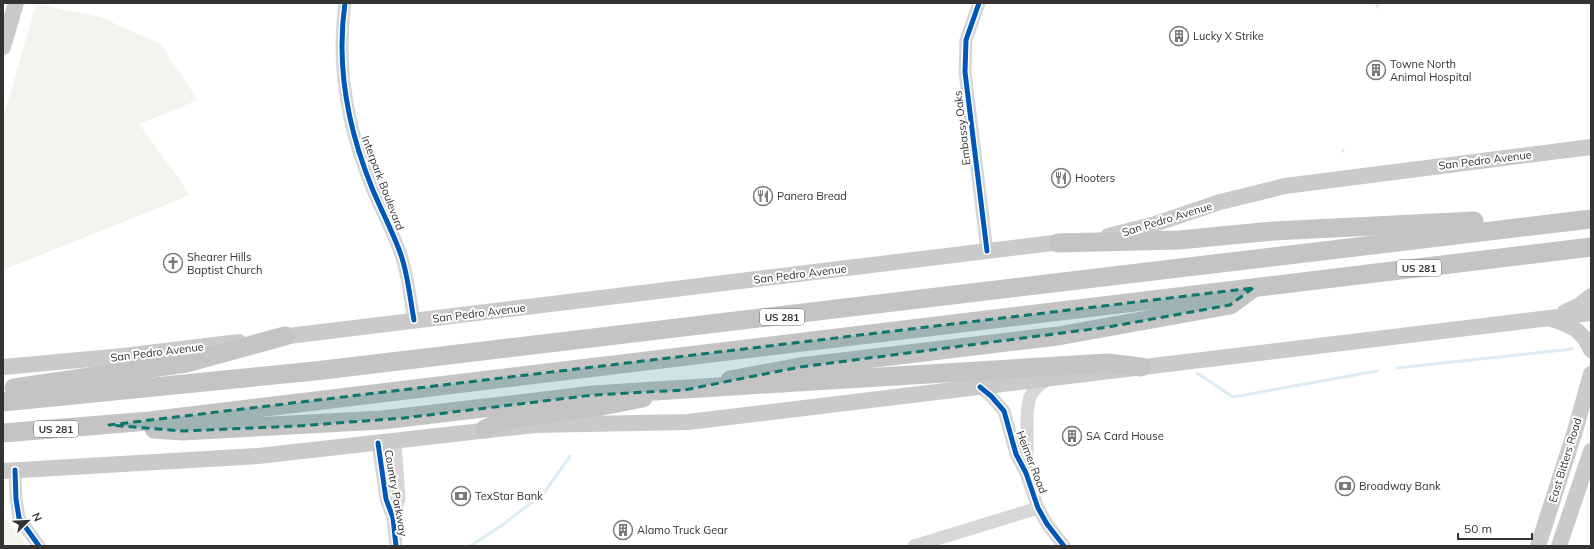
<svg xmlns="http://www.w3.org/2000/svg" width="1594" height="549" font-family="Mulish,sans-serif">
  <rect width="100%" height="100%" fill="#fff"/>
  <g fill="#f1f5ed">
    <polygon points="36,4 100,17 160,44 198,100 139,124 190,195 3,270 3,119"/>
    <polygon points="3,518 10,523 28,546 3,546"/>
  </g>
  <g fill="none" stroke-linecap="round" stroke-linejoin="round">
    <g stroke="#ddebf3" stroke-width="3">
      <polyline points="1377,7 1378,3"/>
      <polyline points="1343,151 1343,150"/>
      <polyline points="1397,368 1572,349"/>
      <polyline points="1197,373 1233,397 1377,371"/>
      <polyline points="470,546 501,526 544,493 570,456"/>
    </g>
    <g stroke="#d7d7d7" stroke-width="13">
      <path d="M345,3C336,66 348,129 372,188C381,210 393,232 401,255C408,275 410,299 414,320"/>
      <polyline points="979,3 966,40 965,72 987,251"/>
      <polyline points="980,387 991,396 1004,411 1016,454 1026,473 1038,508 1047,524 1064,546"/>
      <polyline points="378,443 386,499 393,518 396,546"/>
      <polyline points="15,470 16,499 19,518 39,546"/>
      <path d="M1027,471C1027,458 1027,446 1027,434C1027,410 1024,389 1050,379"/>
      <polyline points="393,518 399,499 395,441"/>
      <polyline points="914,546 1038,508"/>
    </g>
    <g stroke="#cacaca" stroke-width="16">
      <polyline points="3,47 16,3"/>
      <polyline points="1108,236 1152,225 1220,202 1285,186 1591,147"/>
      <polyline points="1565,312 1580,305 1591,296"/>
      <path d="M1552,319C1571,325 1583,331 1591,350"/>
      <polyline points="272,338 1069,241"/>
      <polyline points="3,367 123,356 239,342"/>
      <polyline points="3,471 258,456 535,425 688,422 1591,313"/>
      <polyline points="1538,546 1575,431 1591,374"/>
      <polyline points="1559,546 1591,451"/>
    </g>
    <g stroke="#c4c4c4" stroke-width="19">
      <polyline points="1058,243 1179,240 1273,231 1474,221"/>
      <polyline points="730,380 800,367 1058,336 1108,327 1230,305 1252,289"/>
      <polyline points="781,383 1107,363 1141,367"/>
      <polyline points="14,388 186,363 285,336"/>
      <path d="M3,402C107,391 211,382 315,371C741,323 1166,269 1591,219"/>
      <polyline points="154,429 183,431 382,420 544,401"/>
      <polyline points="485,429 508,419 602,406 643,398"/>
      <polyline points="3,433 149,421 1591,247"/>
    </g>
    <polyline stroke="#c4c4c4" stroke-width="19" points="544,401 593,395 781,383"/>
    <g stroke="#fff" stroke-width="8">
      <g id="cycleway">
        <path d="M345,3C336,66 348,129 372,188C381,210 393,232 401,255C408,275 410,299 414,320"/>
        <polyline points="979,3 966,40 965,72 987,251"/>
        <polyline points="980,387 991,396 1004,411 1016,454 1026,473 1038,508 1047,524 1064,546"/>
        <polyline points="378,443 386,499 393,518 396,546"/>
        <polyline points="15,470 16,499 19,518 39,546"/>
      </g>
    </g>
    <use href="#cycleway" stroke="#0057b8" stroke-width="5"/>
  </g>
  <path fill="#0f766e" fill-opacity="0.2" stroke="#0f766e" stroke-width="3" stroke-dasharray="8 5" stroke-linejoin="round" d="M1253,288L1230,305L1108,327L800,367L684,390L593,395L404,418L297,426L183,431L109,425Z"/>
  <defs>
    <g id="building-ring" transform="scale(1)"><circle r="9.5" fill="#fff" stroke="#7a7a7a" stroke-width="1.5"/><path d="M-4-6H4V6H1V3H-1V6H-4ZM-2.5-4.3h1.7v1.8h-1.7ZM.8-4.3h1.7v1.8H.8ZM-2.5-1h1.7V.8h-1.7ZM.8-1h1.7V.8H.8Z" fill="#7a7a7a"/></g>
    <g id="restaurant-ring" transform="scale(1)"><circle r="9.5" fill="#fff" stroke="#7a7a7a" stroke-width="1.5"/><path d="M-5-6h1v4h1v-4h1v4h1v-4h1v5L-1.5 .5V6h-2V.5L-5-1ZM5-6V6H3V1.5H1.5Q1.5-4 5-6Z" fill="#7a7a7a"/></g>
    <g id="church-ring" transform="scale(1)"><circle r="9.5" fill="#fff" stroke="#7a7a7a" stroke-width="1.5"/><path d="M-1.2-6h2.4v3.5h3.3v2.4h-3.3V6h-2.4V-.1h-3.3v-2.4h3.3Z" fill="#7a7a7a"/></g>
    <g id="bank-ring" transform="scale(1)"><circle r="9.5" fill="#fff" stroke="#7a7a7a" stroke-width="1.5"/><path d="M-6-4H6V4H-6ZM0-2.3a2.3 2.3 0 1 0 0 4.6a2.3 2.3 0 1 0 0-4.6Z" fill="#7a7a7a"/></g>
  </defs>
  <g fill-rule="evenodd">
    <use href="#building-ring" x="1179" y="36"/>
    <use href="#building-ring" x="1376" y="70"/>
    <use href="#restaurant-ring" x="1061" y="178"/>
    <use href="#restaurant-ring" x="763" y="196"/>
    <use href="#church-ring" x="173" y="263"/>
    <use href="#building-ring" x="1072" y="436"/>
    <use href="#bank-ring" x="1345" y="486"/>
    <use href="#bank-ring" x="461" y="496"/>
    <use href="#building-ring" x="623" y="530"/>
  </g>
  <g text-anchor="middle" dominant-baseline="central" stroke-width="4" stroke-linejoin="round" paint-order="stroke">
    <g fill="#fff" stroke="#707070" stroke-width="1">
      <rect x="1397" y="260" width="44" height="16" rx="3"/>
      <rect x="760" y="309" width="44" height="16" rx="3"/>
      <rect x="34" y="421" width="44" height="16" rx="3"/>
    </g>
    <g font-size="10" font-weight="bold" fill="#333">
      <text x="1419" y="268">US 281</text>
      <text x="782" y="317">US 281</text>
      <text x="56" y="429">US 281</text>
    </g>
    <g font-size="11" fill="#333" stroke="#fff" text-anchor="start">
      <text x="1193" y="36">Lucky X Strike</text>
      <text x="1390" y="64">Towne North<tspan x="1390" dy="13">Animal Hospital</tspan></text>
      <text x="1075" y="178">Hooters</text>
      <text x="777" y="196">Panera Bread</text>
      <text x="187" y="257">Shearer Hills<tspan x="187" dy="13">Baptist Church</tspan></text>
      <text x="1086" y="436">SA Card House</text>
      <text x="1359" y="486">Broadway Bank</text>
      <text x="475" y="496">TexStar Bank</text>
      <text x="637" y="530">Alamo Truck Gear</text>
    </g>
    <g font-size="11" fill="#333" stroke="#fff">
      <text transform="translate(962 128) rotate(-97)">Embassy Oaks</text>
      <text transform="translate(1485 160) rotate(-7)">San Pedro Avenue</text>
      <text transform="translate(383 183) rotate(69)">Interpark Boulevard</text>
      <text transform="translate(1167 219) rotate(-17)">San Pedro Avenue</text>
      <text transform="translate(800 274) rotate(-7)">San Pedro Avenue</text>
      <text transform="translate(479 313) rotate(-7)">San Pedro Avenue</text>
      <text transform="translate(157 352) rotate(-7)">San Pedro Avenue</text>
      <text transform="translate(1565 460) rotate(-73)">East Bitters Road</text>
      <text transform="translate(1032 462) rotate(69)">Heimer Road</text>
      <text transform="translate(396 493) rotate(80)">Country Parkway</text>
    </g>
  </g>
  <rect width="1594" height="549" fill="none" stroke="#333333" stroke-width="8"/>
  <g transform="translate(28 521) rotate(66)" stroke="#ffffff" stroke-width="3" paint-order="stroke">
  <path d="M0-3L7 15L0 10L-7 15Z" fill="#333333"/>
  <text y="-6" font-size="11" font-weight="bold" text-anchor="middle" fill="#333333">N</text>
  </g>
  <path d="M1458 533v6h74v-6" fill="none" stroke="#333333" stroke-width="2"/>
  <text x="1464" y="533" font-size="12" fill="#333333" stroke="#ffffff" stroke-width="3" paint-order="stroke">50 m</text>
</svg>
